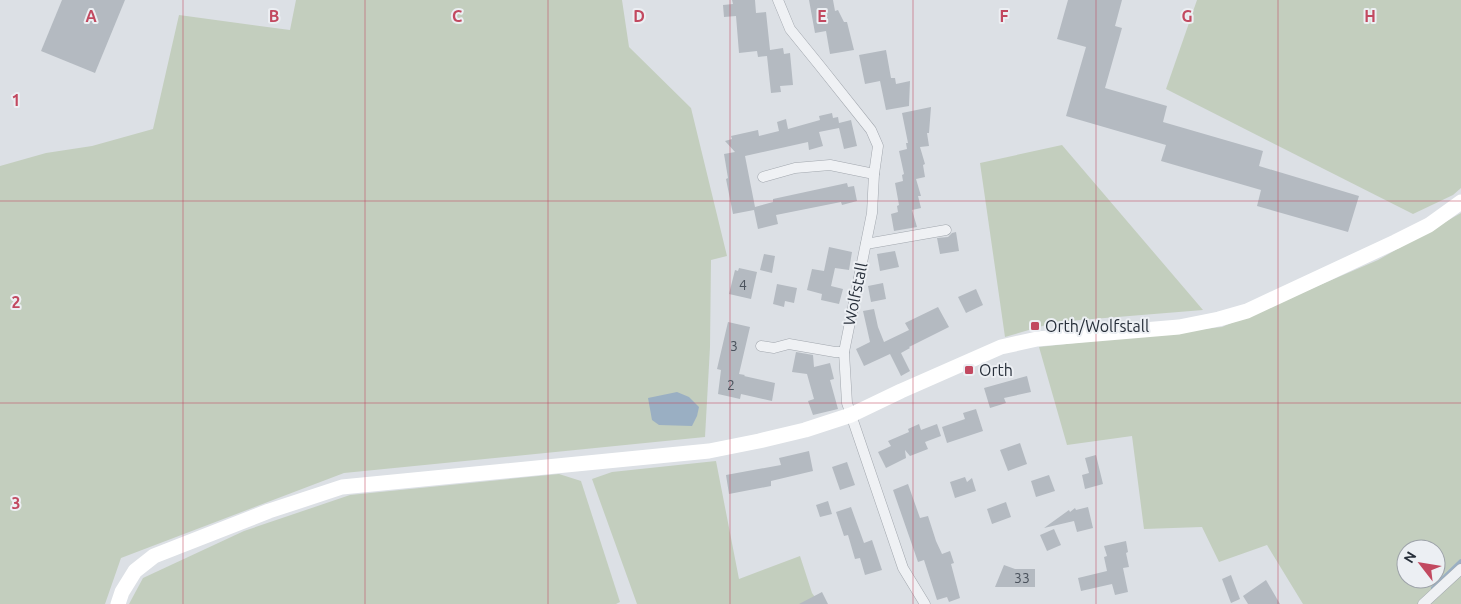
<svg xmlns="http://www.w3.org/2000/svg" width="1461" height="604" font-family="Ubuntu,sans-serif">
  <rect width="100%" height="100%" fill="#dce0e5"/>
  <g fill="#c3cebe" fill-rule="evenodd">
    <polygon points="296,0 622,0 629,47 691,108 727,256 711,260 710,347 705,437 344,473 121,558 105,604 0,604 0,166 46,153 92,146 153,129 179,15 290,30"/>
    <polygon points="1197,0 1461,0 1461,188 1453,195 1413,214 1166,89"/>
    <polygon points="1062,145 1203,310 1056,322 1005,337 980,163"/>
    <path d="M1461,213V604H1303L1267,545L1219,562L1202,527L1144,529L1132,436L1067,445L1039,347L1222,327L1378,260ZM1406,549H1436V579H1406Z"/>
    <polygon points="716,461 739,579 800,556 812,593 820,604 637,604 592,479 612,472"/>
    <polygon points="559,474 581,481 620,602 616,604 129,604 143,578 244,531 350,495"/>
  </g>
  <polygon fill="#9aafc3" points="677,392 689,397 699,407 697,416 692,426 659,425 652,420 648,398"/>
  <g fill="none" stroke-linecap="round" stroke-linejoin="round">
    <polyline stroke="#9aafc3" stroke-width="4" points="1433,588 1461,561"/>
  </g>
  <g fill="#b4bac1">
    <polygon points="62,0 125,0 95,73 41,51"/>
    <polygon points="732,0 755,0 756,13 766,12 770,50 783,48 784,54 790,53 793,85 780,86 781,92 771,93 767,56 758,57 757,51 739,53 736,16 724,17 723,5 733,4"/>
    <polygon points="809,0 833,0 835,11 838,10 844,22 847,22 854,50 830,54 826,31 815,33"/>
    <polygon points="1068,0 1122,0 1115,26 1122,28 1105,88 1167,106 1163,122 1263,151 1259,166 1359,196 1348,232 1257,206 1261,190 1161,161 1166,145 1066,116 1086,47 1057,39"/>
    <polygon points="886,50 891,78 895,78 896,84 910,81 909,106 886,110 880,81 865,84 859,55"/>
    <polygon points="931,107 929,133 927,133 929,146 920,147 925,164 923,165 925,177 916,179 921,196 918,196 921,208 912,210 917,227 894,231 891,214 898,212 897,206 899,205 895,183 903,181 902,175 904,174 899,151 907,149 906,143 908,143 902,113"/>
    <polygon points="832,113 833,118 838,117 839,123 851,120 857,146 844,149 839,128 819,132 823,146 809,150 808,142 745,156 755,207 773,202 773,199 847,183 848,187 854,186 857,201 842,205 841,202 776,215 778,224 758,229 754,210 733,214 726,179 728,178 724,154 735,152 725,141 732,139 731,136 758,130 759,136 779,131 777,122 786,119 788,129 820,120 819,116"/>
    <polygon points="956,232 959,251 940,254 937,238 948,237 952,233"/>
    <polygon points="829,247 852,252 849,270 835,268 831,286 843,289 839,304 821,300 822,294 807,290 812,269 824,271"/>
    <polygon points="895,251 899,267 880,271 877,254"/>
    <polygon points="764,254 775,256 772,273 760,270"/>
    <polygon points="739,268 757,272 751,299 729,294 735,270 738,271"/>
    <polygon points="883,283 886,299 871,302 868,286"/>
    <polygon points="777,284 797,288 794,303 785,301 784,307 773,304"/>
    <polygon points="976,289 983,305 966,313 958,297"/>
    <polygon points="938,307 949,327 909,347 910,348 901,353 910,371 901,376 890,354 864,366 856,349 870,342 863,311 874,309 878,327 884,342 909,330 905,323"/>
    <polygon points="728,322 750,327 739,374 745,375 744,376 775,383 772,401 741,394 740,399 718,394 721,370 717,369"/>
    <polygon points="796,352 813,355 814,367 830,363 834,379 830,380 838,409 813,415 808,401 814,399 807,374 792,372"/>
    <polygon points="1027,376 1031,392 1004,398 1006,403 990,408 984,388"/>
    <polygon points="976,409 983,431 947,443 942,427 965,419 963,413"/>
    <polygon points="919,424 921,430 937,424 941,436 925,442 928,449 910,456 905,450 906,458 886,468 878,452 891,446 888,441 909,432 908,429"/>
    <polygon points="1020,443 1027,464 1008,471 1000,450"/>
    <polygon points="809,451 813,471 771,481 771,486 729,494 726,475 781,465 779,458"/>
    <polygon points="1096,455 1103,484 1085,489 1082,475 1089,473 1085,458"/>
    <polygon points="847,462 855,485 840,490 832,467"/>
    <polygon points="1049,475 1055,491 1036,497 1031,481"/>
    <polygon points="965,477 967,482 972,478 976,491 955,498 950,482"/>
    <polygon points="908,484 920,518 928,516 936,541 942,554 950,551 954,563 951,564 960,598 949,602 947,597 937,600 924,560 918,562 893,490"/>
    <polygon points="828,501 832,514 820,517 816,505"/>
    <polygon points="1006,502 1011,517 992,524 987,509"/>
    <polygon points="851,507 864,543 872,540 882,570 865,575 860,558 855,559 848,535 844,536 836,512"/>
    <polygon points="1088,507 1093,528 1077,532 1074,521 1044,528 1069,510 1070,512 1075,508 1076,510"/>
    <polygon points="1054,529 1061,545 1047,551 1040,535"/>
    <polygon points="1126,541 1128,552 1126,553 1129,567 1123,568 1128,592 1115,595 1112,584 1081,591 1078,578 1107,571 1104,557 1107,556 1104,546"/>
    <polygon points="1004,565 1015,569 1035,569 1035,587 995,587"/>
    <polygon points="1231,575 1240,599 1231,603 1222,579"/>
    <polygon points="1266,580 1280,604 1248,604 1243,596"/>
    <polygon points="822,592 828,604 799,604"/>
  </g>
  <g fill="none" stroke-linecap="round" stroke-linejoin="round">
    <g stroke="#a2a7ae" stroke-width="11">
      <g id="street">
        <polyline points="778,0 790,29 820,66 871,130 878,146 874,174 872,213 844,352 847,403 903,568 925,604"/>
        <polyline points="763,177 795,168 830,165 874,174"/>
        <polyline points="866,244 946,230"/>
        <polyline points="761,346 774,348 789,344 835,352 844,352"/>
        <polyline points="1423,604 1461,569"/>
      </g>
    </g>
    <use href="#street" stroke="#eff1f4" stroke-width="10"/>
    <polyline stroke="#fff" stroke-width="15" points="118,604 122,592 135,571 154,556 269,511 342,487 709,451 759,441 805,430 851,415 901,391 1001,347 1037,339 1179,327 1219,319 1247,311 1395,242 1429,225 1461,202"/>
  </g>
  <path fill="none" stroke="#c24960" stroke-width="1" stroke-opacity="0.55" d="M183,0V604M365,0V604M548,0V604M730,0V604M913,0V604M1096,0V604M1278,0V604M0,201H1461M0,403H1461"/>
  <g fill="#c24960" stroke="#eceff3" stroke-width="2">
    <rect x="1030" y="321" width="10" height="10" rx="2.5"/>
    <rect x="964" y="365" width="10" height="10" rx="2.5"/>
  </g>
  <g text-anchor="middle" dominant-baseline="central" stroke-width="4" stroke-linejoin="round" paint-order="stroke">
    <g font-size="14" fill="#4a525c">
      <text x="743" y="285">4</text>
      <text x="734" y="346">3</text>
      <text x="731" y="385">2</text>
      <text x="1022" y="578">33</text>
    </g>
    <g font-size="16" fill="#272f3a" stroke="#eceff3">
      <text transform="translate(855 294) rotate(-78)">Wolfstall</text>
    </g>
    <g font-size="16" fill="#272f3a" stroke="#eceff3" text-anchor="start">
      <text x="1045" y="326">Orth/Wolfstall</text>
      <text x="979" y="370">Orth</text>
    </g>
  </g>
  <g font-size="16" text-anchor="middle" font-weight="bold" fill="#c24960" stroke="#eceff3" stroke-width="4" stroke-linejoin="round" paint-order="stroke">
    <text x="91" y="22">A</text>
    <text x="274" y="22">B</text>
    <text x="457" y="22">C</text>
    <text x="639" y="22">D</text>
    <text x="822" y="22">E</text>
    <text x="1004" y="22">F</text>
    <text x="1187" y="22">G</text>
    <text x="1370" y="22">H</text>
    <text x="16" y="106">1</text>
    <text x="16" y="308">2</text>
    <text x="16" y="509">3</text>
  </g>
  <g transform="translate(1421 564) rotate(301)"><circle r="24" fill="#eceff3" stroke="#9da2a9"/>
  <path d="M0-4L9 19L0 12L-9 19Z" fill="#c24960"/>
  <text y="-8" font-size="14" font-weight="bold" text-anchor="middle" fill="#272f3a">N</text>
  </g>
</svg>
